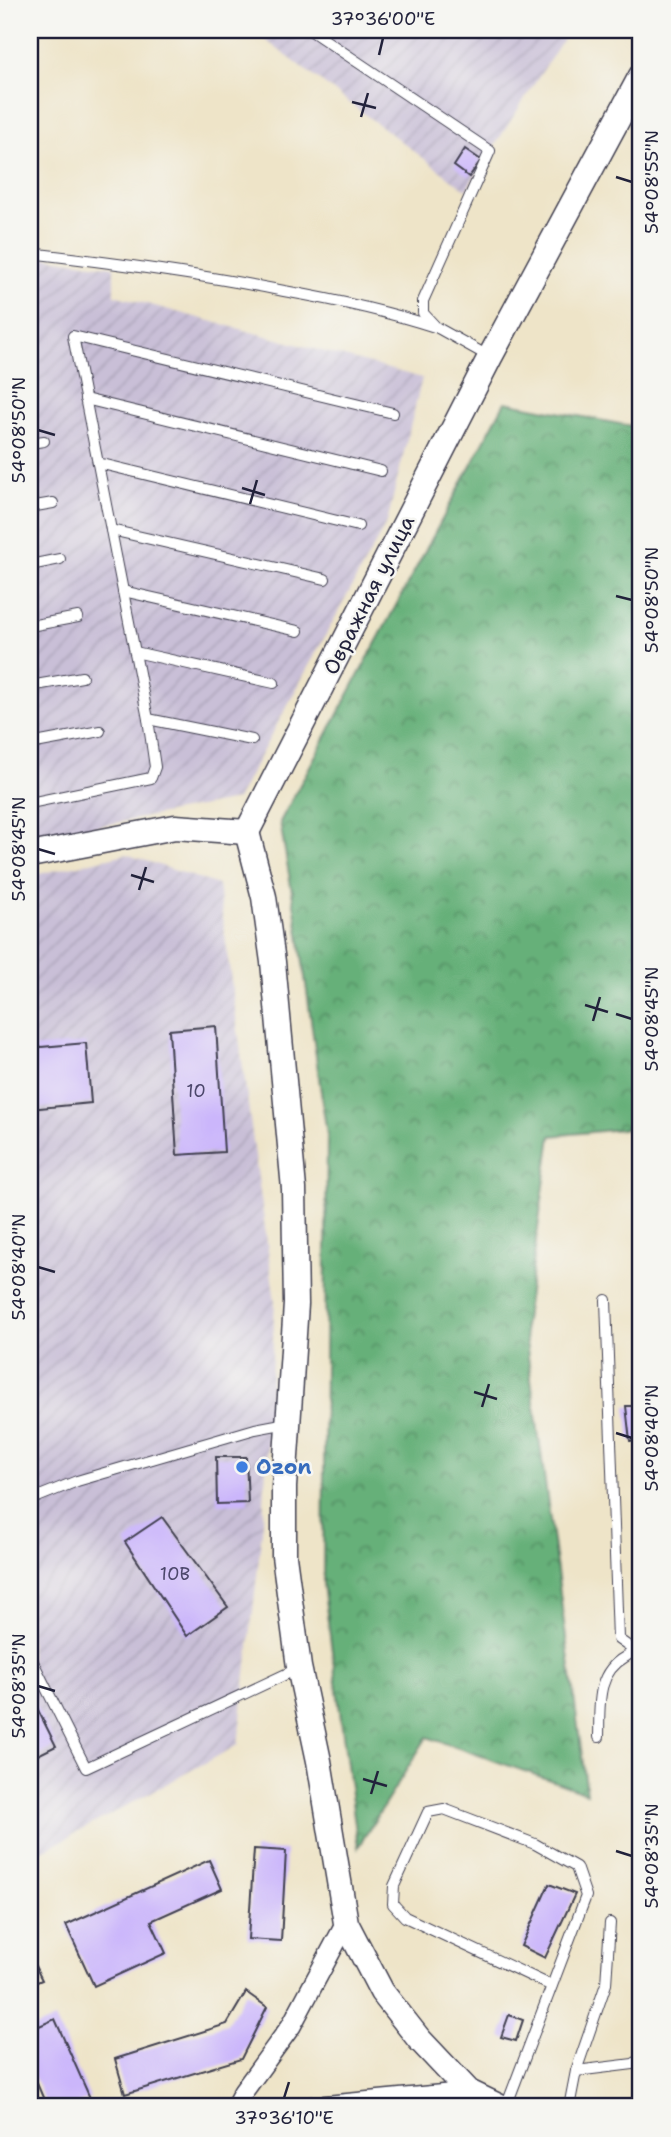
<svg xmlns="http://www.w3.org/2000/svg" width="671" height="2137" font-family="'Shantell Sans',sans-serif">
  <defs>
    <pattern id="industrial-furrows" width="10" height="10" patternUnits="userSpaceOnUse" patternTransform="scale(1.75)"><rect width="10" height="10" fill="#c9bfd7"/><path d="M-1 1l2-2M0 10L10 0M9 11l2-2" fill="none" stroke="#aca4b9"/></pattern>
    <pattern id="forest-crowns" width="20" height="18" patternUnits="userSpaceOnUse" patternTransform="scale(1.75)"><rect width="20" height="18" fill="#66b079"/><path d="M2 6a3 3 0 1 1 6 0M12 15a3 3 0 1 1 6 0" fill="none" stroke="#548f64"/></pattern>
  </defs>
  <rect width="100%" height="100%" fill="#f6f6f2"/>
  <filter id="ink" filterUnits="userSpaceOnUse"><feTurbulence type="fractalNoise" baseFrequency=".0143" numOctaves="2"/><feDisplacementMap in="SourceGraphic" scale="14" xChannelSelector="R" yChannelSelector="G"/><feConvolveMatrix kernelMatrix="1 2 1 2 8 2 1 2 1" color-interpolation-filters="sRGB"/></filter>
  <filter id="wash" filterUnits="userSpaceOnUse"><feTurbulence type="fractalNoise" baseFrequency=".00686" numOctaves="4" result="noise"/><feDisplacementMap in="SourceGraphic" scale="28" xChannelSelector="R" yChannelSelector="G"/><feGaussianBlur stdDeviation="1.57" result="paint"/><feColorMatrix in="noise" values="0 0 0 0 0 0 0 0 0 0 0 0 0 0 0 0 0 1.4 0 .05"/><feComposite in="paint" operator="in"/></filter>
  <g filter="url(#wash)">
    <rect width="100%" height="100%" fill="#eee4c8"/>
    <g fill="url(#industrial-furrows)">
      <polygon points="252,30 569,30 466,190"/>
      <polygon points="30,255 114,267 114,295 422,378 387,522 236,800 30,839"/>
      <polygon points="126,854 218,885 275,1301 263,1522 238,1745 30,1858 30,876"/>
    </g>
    <polygon fill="url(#forest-crowns)" stroke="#44695a" stroke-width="2" points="505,402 641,428 641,1127 551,1136 524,1327 587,1793 427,1737 358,1847 323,1584 327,1135 298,927 280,822"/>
    <g id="blocks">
      <g fill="#cbb6fb">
        <polygon points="465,149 481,160 469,177 454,166"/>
        <polygon points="216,1026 224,1152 177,1155 169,1030"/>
        <polygon points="86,1043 91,1103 30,1109 30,1048"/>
        <polygon points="626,1406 641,1406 641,1441 630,1441"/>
        <polygon points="216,1457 246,1457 248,1503 217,1504"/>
        <polygon points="162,1517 228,1607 187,1636 125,1542"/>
        <polygon points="30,1694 56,1746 30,1759"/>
        <polygon points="254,1849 286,1851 281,1941 248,1939"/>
        <polygon points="209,1860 222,1889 151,1921 166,1953 94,1986 66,1925"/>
        <polygon points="549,1884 575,1894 545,1958 521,1946"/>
        <polygon points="638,1895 641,1895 641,2034 636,2034"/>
        <polygon points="30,1956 42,1980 30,1985"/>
        <polygon points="246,1992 267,2007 241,2059 125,2094 115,2059 227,2024"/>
        <polygon points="509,2015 523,2020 516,2041 501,2037"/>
        <polygon points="55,2019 90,2098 71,2107 47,2107 30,2067 30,2030"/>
      </g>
    </g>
  </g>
  <g filter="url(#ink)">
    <use href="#blocks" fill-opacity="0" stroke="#413f50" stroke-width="2"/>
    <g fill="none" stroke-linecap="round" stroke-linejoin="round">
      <g stroke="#413f50" stroke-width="12">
        <g id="service">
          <polyline points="310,30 490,151 423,301 423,313 436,327 490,357"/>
          <path d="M30,253C115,263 200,274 284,291C335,300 386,311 435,327"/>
          <polyline points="30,382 31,382"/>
          <polyline points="85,399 381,471"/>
          <polyline points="30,443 44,441"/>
          <polyline points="98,463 358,526"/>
          <polyline points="30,507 53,503"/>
          <polyline points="111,530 325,579"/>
          <polyline points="30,565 60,559"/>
          <polyline points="123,591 298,631"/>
          <polyline points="30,626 78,617"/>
          <polyline points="135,652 274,683"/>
          <polyline points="30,686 82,677"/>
          <polyline points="148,719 252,740"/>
          <polyline points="30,744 100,731"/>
          <polyline points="30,803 151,778 155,767 148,719 73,336 393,413"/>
          <polyline points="606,1300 618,1639 635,1651"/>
          <polyline points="30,1500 77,1481 255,1429 287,1423"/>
          <polyline points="30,1656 86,1768 299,1668"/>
          <path d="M599,1737C600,1707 595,1674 625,1657C631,1653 634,1651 641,1651"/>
          <polyline points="576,2071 633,2064 641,2059"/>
          <polyline points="506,2107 586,1896 576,1867 535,1844 444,1809 428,1812 394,1886 393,1904 405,1917 552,1986"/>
          <polyline points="569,2107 576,2071 606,1984 610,1923"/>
        </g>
      </g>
      <g stroke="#413f50" stroke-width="22">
        <g id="minor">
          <polyline points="235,2107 243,2092 291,2026 346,1923"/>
          <polyline points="310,2107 469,2092"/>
        </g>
      </g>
      <g stroke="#413f50" stroke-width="27">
        <g id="tertiary">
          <polyline points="247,832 264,897 273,962 294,1189 296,1304 284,1487 284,1556 299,1667 319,1761 346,1923 382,1992 419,2039 469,2092 500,2107"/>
          <polyline points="247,832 490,357 641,76"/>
          <polyline points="30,855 175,827 247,832"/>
        </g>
      </g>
      <use href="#service" stroke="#fff" stroke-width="10"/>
      <use href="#minor" stroke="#fff" stroke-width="19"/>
      <use href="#tertiary" stroke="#fff" stroke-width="24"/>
    </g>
  </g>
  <path fill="none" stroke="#22223b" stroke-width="2.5" d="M379,55L383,38M352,102L376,108M361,117L368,93M616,177L632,182M38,430L55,435M242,488L265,495M250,504L257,480M616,596L632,600M38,849L55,854M131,875L154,882M139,890L146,867M585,1005L608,1012M616,1014L632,1019M593,1021L600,997M38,1267L55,1272M474,1392L497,1399M482,1407L489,1384M616,1433L632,1438M38,1686L55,1691M363,1779L387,1786M371,1794L378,1771M616,1851L632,1856M284,2098L289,2082"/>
  <circle fill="#3f7fe0" stroke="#f6f6f2" stroke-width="2.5" cx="242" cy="1467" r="7"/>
  <g text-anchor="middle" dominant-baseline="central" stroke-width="5" stroke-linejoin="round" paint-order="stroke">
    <g font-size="18" fill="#4c476b">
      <text x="196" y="1091">10</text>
      <text x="175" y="1574">10В</text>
    </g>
    <g font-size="21" fill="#22223b" stroke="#f6f6f2">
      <text transform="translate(369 595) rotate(-63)">Овражная улица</text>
    </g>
    <g font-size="21" font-weight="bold" fill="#366cbe" stroke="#f6f6f2" text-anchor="start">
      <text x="256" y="1467">Ozon</text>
    </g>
  </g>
  <rect width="671" height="2137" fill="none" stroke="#f6f6f2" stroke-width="77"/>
  <rect x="38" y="38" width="594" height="2060" fill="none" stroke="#22223b" stroke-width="2.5"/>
  <g font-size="18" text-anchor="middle" fill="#22223b">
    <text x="383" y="25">37°36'00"E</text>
    <text transform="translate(652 182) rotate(-90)" y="6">54°08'55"N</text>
    <text transform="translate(19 430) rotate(-90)" y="6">54°08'50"N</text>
    <text transform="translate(652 600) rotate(-90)" y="6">54°08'50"N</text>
    <text transform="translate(19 849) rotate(-90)" y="6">54°08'45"N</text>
    <text transform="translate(652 1019) rotate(-90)" y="6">54°08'45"N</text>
    <text transform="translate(19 1267) rotate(-90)" y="6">54°08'40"N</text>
    <text transform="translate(652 1438) rotate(-90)" y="6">54°08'40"N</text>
    <text transform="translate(19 1686) rotate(-90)" y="6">54°08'35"N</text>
    <text transform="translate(652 1856) rotate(-90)" y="6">54°08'35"N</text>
    <text x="284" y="2124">37°36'10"E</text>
  </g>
</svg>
